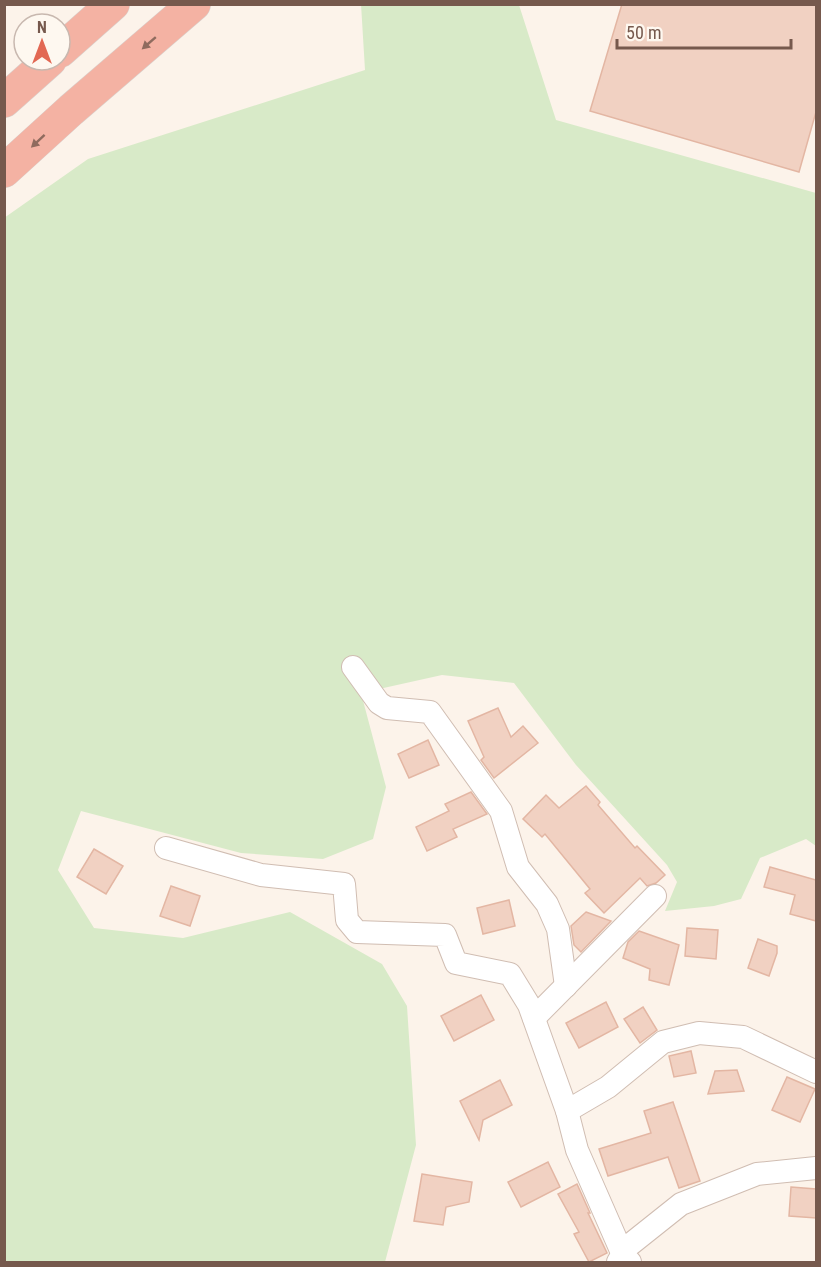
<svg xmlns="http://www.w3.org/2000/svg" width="821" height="1267" font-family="'Roboto Condensed',sans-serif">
  <rect width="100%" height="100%" fill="#fcf3ea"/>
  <polygon fill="#d8eac8" points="361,4 519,5 556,120 816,193 816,846 806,839 760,858 741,899 714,906 665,911 677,882 667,865 576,765 514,683 442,675 361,693 386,787 373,839 323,859 241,853 81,811 58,870 94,928 183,938 290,912 382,964 407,1006 416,1145 385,1262 5,1262 4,218 88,159 365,70"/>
  <g fill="#f1d1c2" stroke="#e3b6a3" stroke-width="1.5">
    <polygon points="622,4 816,4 816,112 799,172 590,111"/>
    <polygon points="498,708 511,737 523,726 538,743 494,778 481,760 484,757 468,721"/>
    <polygon points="428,740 439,765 409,778 398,754"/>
    <polygon points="586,786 600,802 598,805 635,848 637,846 665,875 656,883 647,886 640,878 604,913 585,893 590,889 545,834 542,837 523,819 546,795 559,808"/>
    <polygon points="471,792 487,814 453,829 457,837 427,851 416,827 449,811 445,804"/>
    <polygon points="94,849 123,866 106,894 77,877"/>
    <polygon points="770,867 816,880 816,921 790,914 795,895 764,887"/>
    <polygon points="171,886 200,896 190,926 160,916"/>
    <polygon points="509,900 515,926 483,934 477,908"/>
    <polygon points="586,912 611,921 581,952 574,945 571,926"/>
    <polygon points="687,928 718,930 716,959 685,956"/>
    <polygon points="639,931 679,945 669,985 649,980 650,969 623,958 628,942"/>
    <polygon points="758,939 777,946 777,953 769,976 748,968"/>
    <polygon points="481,995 494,1020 454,1041 441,1016"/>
    <polygon points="606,1002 618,1027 579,1048 566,1023"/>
    <polygon points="643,1007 657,1030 640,1043 624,1019"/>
    <polygon points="691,1051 696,1073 674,1077 669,1056"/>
    <polygon points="737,1070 744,1091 708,1094 715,1071"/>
    <polygon points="787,1077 815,1089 800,1122 772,1110"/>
    <polygon points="500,1080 512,1105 483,1120 479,1140 460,1101"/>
    <polygon points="673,1102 700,1181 679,1188 668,1157 608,1176 599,1149 651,1133 644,1111"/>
    <polygon points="548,1162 560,1187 521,1207 508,1182"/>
    <polygon points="422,1174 472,1182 469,1202 446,1207 443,1225 414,1221"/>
    <polygon points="577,1184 590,1213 588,1213 607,1253 589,1262 574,1234 579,1232 558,1194"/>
    <polygon points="791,1187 816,1189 816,1218 789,1216"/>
  </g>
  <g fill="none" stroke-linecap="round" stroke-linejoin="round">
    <g stroke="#d0bdb2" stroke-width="24">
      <g id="minor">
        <polyline points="353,667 379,703 387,708 430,712 501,811 518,867 547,904 558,929 566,986"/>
        <polyline points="166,848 261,875 344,884 347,920 357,932 445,935 456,963 510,974 529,1005 567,1111 577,1150 623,1255 630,1262"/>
        <polyline points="534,1018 655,896"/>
        <polyline points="567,1111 608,1087 663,1042 699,1033 743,1037 816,1072"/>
        <polyline points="618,1262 627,1247 681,1204 757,1174 816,1168"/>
      </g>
    </g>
    <g stroke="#d9d1cd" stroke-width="34">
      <g id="highway">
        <polyline points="60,51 113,4"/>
        <polyline points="4,101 50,60"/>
        <polyline points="4,171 71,110 194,4"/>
      </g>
    </g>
    <use href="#minor" stroke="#fff" stroke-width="22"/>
    <use href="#highway" stroke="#f4b2a3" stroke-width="33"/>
  </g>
  <defs><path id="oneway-solid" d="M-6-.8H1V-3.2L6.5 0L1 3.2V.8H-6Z" transform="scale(1.5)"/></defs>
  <g fill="#8f6b5e">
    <use href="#oneway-solid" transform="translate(149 43) rotate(139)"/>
    <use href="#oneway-solid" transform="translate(38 141) rotate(137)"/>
  </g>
  <rect width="821" height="1267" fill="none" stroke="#76594d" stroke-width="12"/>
  <g transform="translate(42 42)"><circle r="28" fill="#fef8f0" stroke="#c8b8af" stroke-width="1.5"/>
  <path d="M0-4.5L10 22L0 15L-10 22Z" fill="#e26853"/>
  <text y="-9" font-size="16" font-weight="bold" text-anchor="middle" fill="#76594d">N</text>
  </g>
  <path d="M617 39v9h174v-9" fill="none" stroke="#76594d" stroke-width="3"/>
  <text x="626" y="39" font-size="18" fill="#76594d" stroke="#fef8f0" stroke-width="4.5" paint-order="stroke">50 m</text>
</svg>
